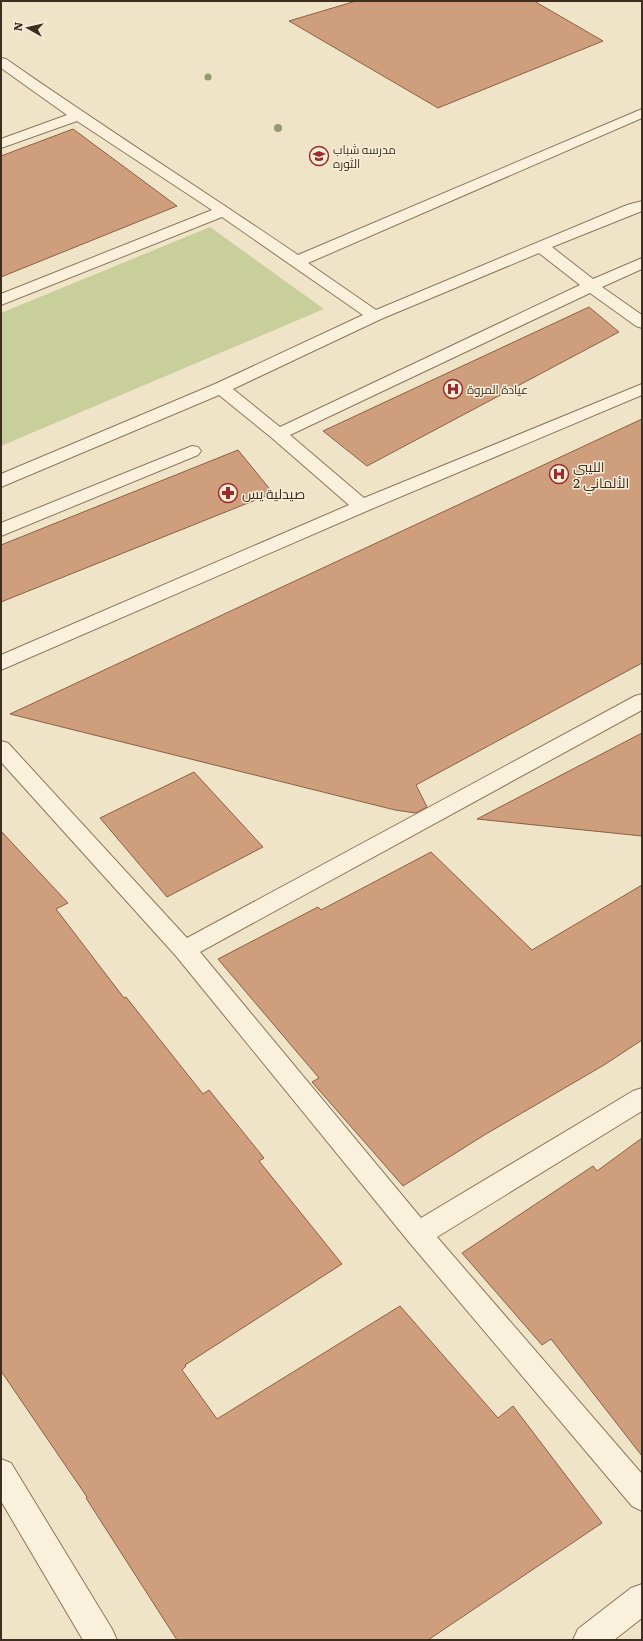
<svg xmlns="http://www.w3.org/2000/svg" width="643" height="1641" font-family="Literata,Cairo,serif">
  <rect width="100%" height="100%" fill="#f0e4c8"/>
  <polygon fill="#c9cf9b" points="210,227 324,309 1,446 1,313"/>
  <g fill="#cf9f7d" stroke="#8d5f41">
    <polygon points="356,1 534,1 603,41 438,108 289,21"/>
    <polygon points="73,129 177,206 1,277 1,156"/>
    <polygon points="589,307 619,332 367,466 323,431"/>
    <polygon points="642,419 642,663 416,785 427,807 416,813 395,810 10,714"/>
    <polygon points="238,450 273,493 1,602 1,545"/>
    <polygon points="642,733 642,836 477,819"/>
    <polygon points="194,772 263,847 167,897 100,818"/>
    <polygon points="1,831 68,903 56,909 124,998 126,997 203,1094 209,1090 264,1158 259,1161 342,1264 185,1365 186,1366 182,1370 217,1419 400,1306 498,1418 513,1406 602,1523 428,1640 177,1640 86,1498 87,1497 1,1371"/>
    <polygon points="431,852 532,950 642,885 642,1040 604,1065 486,1134 403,1186 312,1082 319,1078 218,959 318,907 321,910"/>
    <polygon points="642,1138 642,1456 551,1339 542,1345 462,1253 593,1166 597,1171"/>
  </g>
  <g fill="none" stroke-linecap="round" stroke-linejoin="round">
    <g stroke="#8d765c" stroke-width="2">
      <g id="minor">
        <path d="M1,58L6,59C102,126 201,189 298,255L642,109V118L308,263L376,310L627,205L642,201V211L552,247L593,279L642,258V269L602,287L642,315V328L636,326L590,293L290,435L364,498L642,384V395L369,510L1,670V655L349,505L272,438L219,395L1,487V474L215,384L363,315L222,217L1,305V294L212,210L77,121L1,148V139L67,115L1,68ZM539,253L580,285L280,427L233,389L381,319Z"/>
        <polygon points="192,446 198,447 201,451 198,455 1,536 1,523"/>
        <polygon points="642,694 642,710 200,952 421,1218 633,1091 642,1088 642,1111 437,1237 642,1474 642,1511 632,1506 409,1242 176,956 1,762 1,741 8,743 187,938 635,696"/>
        <polygon points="1,1459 11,1463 112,1629 117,1640 83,1640 1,1501"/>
        <polygon points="642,1584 642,1618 614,1640 573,1640 578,1629 631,1588"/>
      </g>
    </g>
    <use href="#minor" fill="#faf1dc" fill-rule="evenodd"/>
  </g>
  <g fill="#96986f">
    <circle cx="208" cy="77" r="3.5"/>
    <circle cx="278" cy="128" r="4"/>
  </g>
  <defs>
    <g id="school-ring" transform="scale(1)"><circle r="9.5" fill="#f7eed8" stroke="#9e2a2b" stroke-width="1.5"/><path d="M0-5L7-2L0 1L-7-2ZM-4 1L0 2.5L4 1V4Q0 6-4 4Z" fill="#9e2a2b"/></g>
    <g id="hospital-ring" transform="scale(1)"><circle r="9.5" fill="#f7eed8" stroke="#9e2a2b" stroke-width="1.5"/><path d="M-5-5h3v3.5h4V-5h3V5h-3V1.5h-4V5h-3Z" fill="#9e2a2b"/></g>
    <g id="pharmacy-ring" transform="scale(1)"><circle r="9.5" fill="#f7eed8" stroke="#9e2a2b" stroke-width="1.5"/><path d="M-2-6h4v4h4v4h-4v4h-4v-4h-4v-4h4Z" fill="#9e2a2b"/></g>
  </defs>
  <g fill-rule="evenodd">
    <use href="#school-ring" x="319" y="156"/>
    <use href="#hospital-ring" x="453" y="389"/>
    <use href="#hospital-ring" x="559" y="474"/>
    <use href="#pharmacy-ring" x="228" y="493"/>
  </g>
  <g text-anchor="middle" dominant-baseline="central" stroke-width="3" stroke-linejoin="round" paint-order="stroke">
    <g font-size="12" fill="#3d2e20" stroke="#f7eed8" text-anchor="start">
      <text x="333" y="149">مدرسه شباب<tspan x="333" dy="14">الثوره</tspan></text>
      <text x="467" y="389">عيادة المروة</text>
    </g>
    <g font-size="14" fill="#3d2e20" stroke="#f7eed8" text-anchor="start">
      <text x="573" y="466">الليبي<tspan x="573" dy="16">الألماني 2</tspan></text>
      <text x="242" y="493">صيدلية يس</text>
    </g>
  </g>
  <rect width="643" height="1641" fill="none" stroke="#3d2e20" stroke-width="4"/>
  <g transform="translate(28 28) rotate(278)" stroke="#f7eed8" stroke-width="3" paint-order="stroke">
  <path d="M0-3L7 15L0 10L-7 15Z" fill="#3d2e20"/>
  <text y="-6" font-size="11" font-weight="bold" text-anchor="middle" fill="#3d2e20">N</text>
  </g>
</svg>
